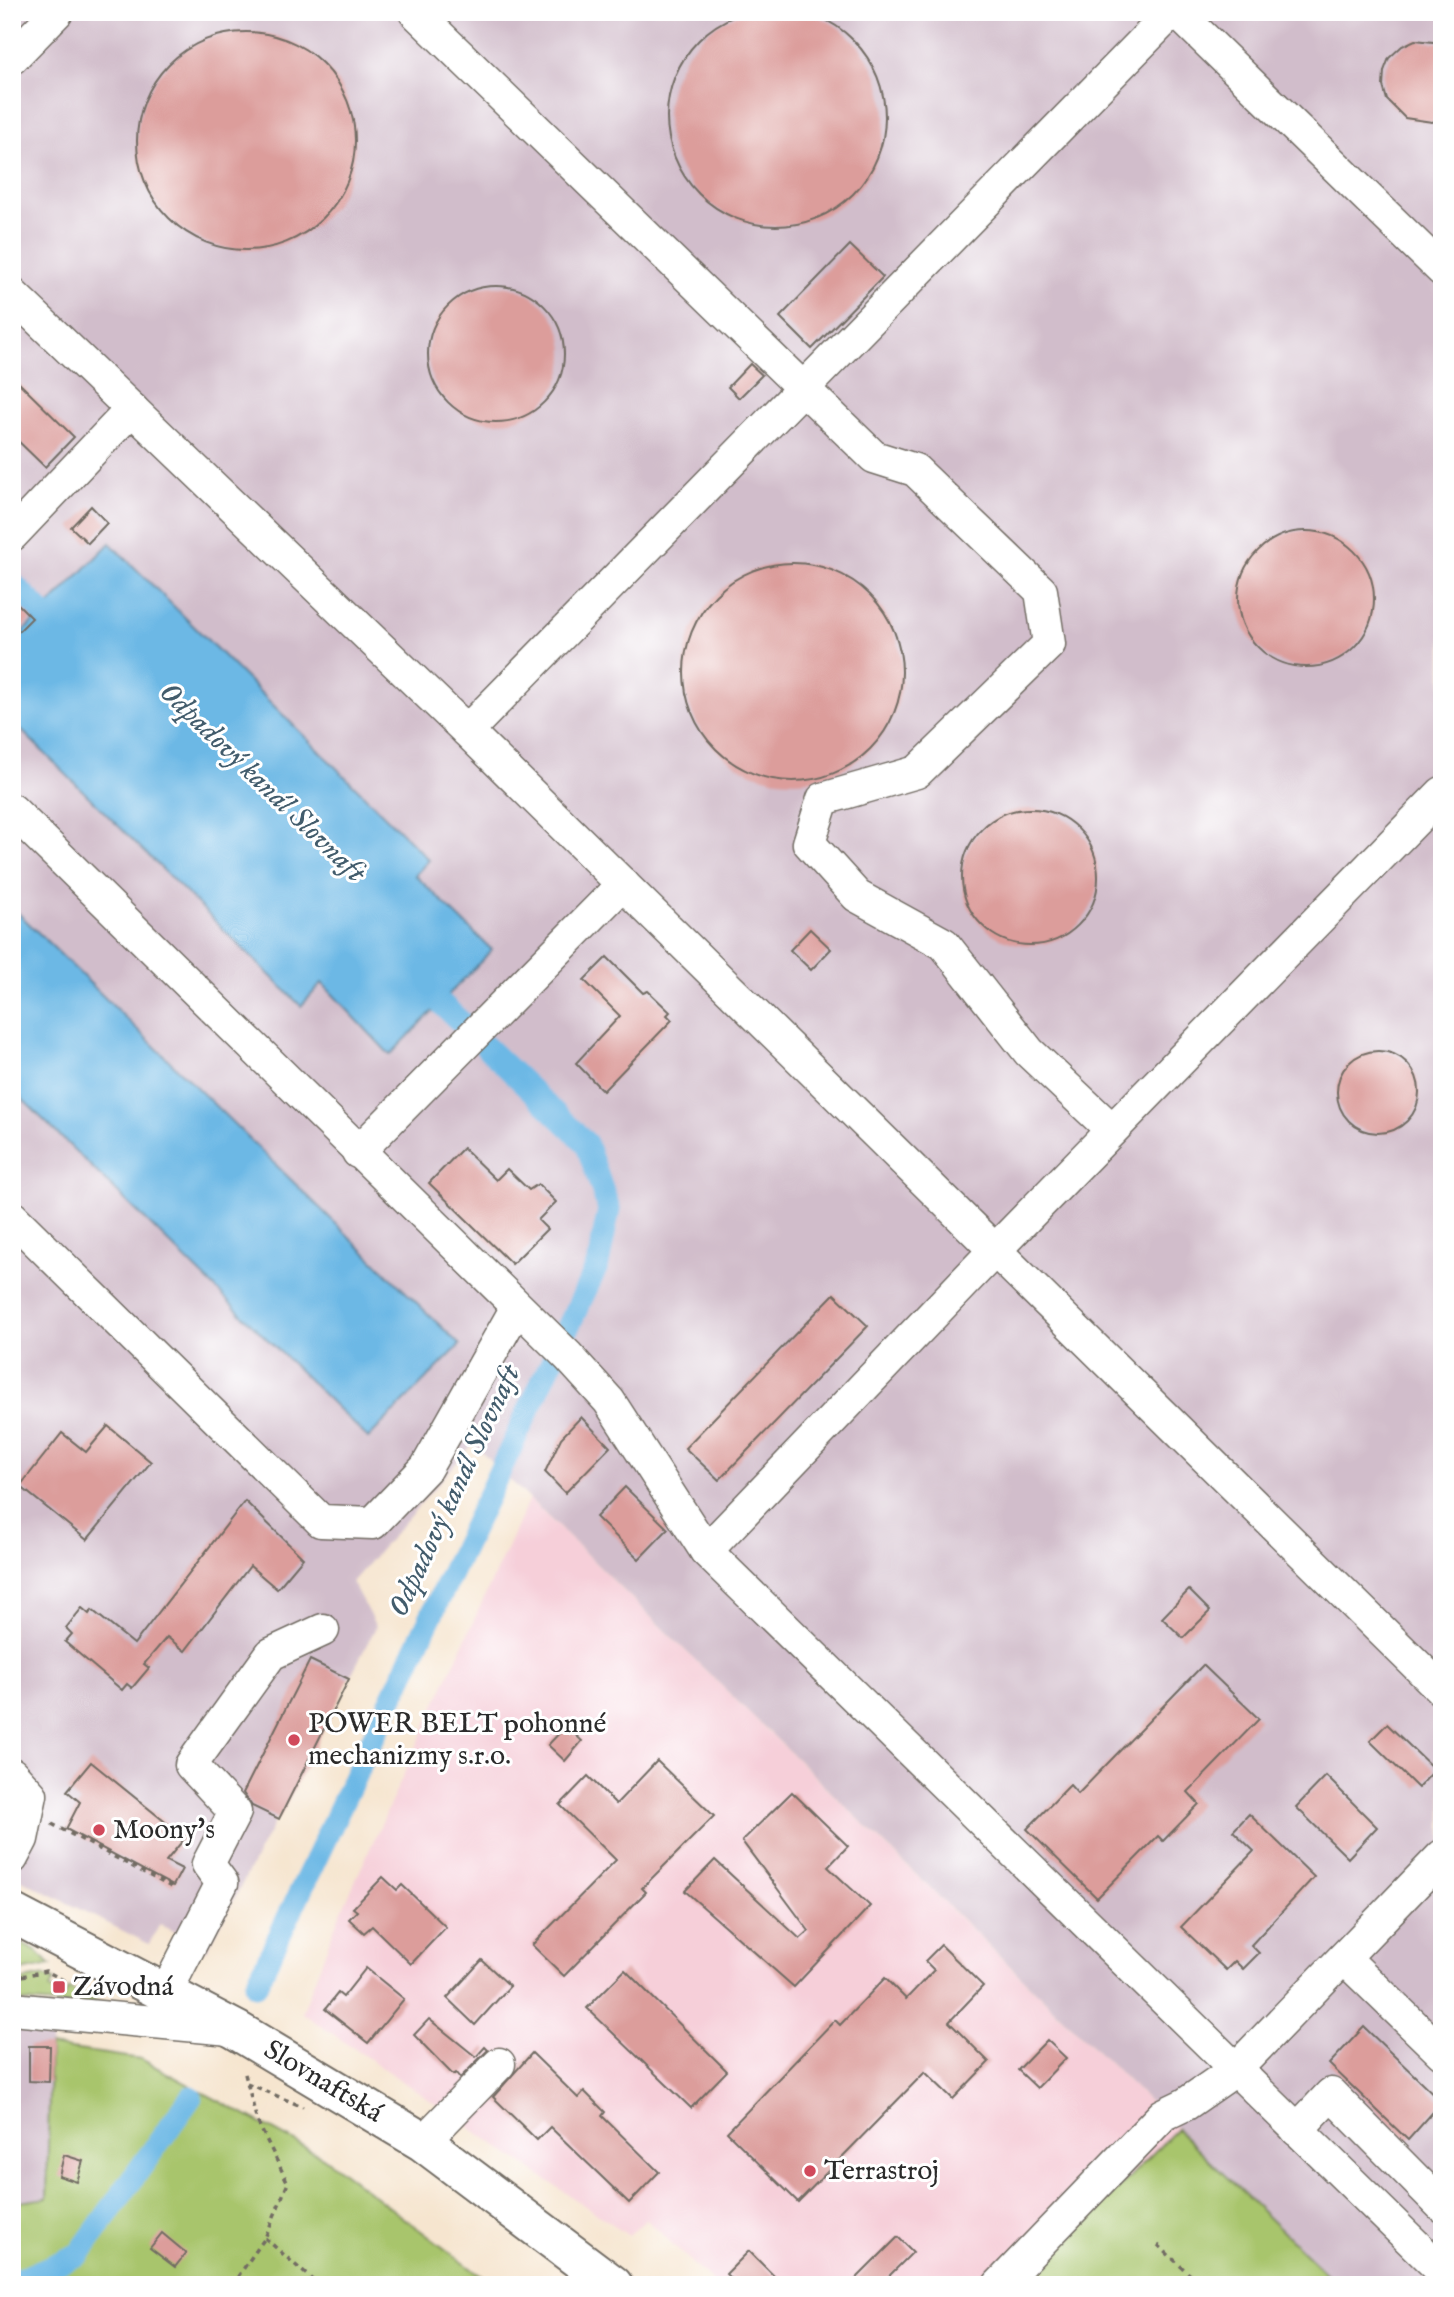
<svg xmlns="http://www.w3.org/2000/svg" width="1454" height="2297" font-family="'IM FELL English',serif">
  <rect width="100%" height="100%" fill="#fff"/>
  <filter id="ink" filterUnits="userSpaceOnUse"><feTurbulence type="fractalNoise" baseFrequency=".0143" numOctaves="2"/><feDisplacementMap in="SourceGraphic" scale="14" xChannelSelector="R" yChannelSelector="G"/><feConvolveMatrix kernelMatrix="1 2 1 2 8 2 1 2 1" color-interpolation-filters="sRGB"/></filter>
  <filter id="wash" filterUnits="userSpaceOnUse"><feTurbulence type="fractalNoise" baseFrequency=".00686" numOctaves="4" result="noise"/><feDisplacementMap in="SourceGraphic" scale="28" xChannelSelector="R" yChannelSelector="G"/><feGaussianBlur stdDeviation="1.57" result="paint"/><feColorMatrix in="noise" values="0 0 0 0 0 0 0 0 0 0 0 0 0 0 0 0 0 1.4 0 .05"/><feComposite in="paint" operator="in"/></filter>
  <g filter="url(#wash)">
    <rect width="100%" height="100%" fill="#f6e5cf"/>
    <polygon fill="#f6cfd9" points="529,1499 1177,2129 1022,2285 716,2285 646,2219 629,2236 302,2013 337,1921"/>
    <g fill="#d1bdcb">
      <polygon points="12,12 1442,12 1442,2285 1338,2285 473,1444 352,1582 376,1627 207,1951 160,1924 149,1944 12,1875"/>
      <polygon points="12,2015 52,2021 47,2198 12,2203"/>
    </g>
    <g fill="#a8c56c" stroke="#6a784c" stroke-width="2">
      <polygon points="12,1939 36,1951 51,1965 12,1973"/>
      <polygon points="45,1976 54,1980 50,1989 64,1997 69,1989 111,2008 12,2001 12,1982"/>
      <polygon points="50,2046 141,2059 323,2157 493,2285 12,2285 12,2203 47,2198"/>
      <polygon points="1177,2129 1338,2285 1022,2285"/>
    </g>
    <g fill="#6cb8e5" stroke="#4c7288" stroke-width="2">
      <polygon points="110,543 429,860 415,875 492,950 390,1055 322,983 301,1006 12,721 12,643"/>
      <polygon points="12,907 460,1345 368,1438 12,1089"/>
    </g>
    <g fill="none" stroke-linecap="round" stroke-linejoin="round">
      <g stroke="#6cb8e5" stroke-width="23">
        <polyline points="12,583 65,635"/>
        <polyline points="419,982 467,1028"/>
        <polyline points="256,1985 598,1264 609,1209 586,1143 486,1047"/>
        <polyline points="12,2280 26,2277 79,2254 191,2097"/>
      </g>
    </g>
    <g id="blocks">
      <g fill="#dc9d9b">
        <circle cx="776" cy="117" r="109"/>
        <circle cx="246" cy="141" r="109"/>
        <polygon points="1415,40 1442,43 1442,119 1432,122 1405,118 1387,100 1383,86 1384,71 1389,58 1402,46"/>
        <polygon points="850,245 883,277 812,349 780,317"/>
        <circle cx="496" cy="354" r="68"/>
        <polygon points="750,364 762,375 739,398 728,387"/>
        <polygon points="12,376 74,437 45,467 12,435"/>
        <polygon points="91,506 107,523 88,543 71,527"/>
        <circle cx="1306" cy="599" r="68"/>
        <circle cx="793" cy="672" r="109"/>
        <polygon points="12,598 32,618 12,638"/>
        <circle cx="1030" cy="877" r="68"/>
        <polygon points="810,929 831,949 811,970 790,950"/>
        <polygon points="607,957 643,993 648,991 670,1012 667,1015 672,1020 603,1091 576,1063 620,1016 584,980"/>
        <circle cx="1378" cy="1092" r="41"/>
        <polygon points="463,1148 496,1180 507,1169 529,1190 538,1184 556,1202 538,1220 547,1229 512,1264 429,1183"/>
        <polygon points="834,1294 868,1326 719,1480 685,1448"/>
        <polygon points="581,1417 610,1447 565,1493 545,1472 561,1438"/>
        <polygon points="108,1426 151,1462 87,1540 20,1486 62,1433 86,1452"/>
        <polygon points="625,1487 668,1529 639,1559 596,1517"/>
        <polygon points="245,1501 303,1558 277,1589 250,1566 185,1651 167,1637 144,1664 149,1668 132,1688 127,1684 122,1690 65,1642 72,1634 66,1628 82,1608 89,1614 92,1610 134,1644"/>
        <polygon points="1189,1590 1210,1611 1183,1638 1162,1618"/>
        <polygon points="310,1660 349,1679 279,1819 252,1806 243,1793"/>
        <polygon points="1203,1665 1259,1719 1188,1792 1199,1804 1163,1841 1158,1836 1097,1898 1027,1829 1070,1785 1078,1794"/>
        <polygon points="1387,1724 1435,1770 1418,1788 1370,1741"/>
        <polygon points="566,1726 582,1741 565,1761 548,1745"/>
        <polygon points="657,1761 714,1816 642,1888 646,1892 564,1976 532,1945 616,1860 560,1805 588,1776 616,1804"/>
        <polygon points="91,1762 185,1838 166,1861 182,1869 173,1886 66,1829 80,1802 67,1791"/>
        <polygon points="1326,1776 1377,1827 1348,1858 1296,1807"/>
        <polygon points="792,1792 848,1846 828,1867 870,1906 794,1987 685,1891 715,1860 800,1939 809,1931 742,1841"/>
        <polygon points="1249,1814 1314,1877 1251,1945 1259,1953 1243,1969 1235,1961 1226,1970 1181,1927 1254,1851 1233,1831"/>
        <polygon points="383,1877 397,1890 402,1885 446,1927 411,1964 372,1926 364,1933 349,1919 357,1911 353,1908"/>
        <polygon points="941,1945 983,1986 949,2022 989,2062 953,2099 925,2072 798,2202 727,2132 835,2020 840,2025 885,1978 906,1999 934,1970 925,1961"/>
        <polygon points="482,1960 510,1986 475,2025 447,1998"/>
        <polygon points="366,1968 404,1999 368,2043 325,2009 338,1993 343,1997"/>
        <polygon points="625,1970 727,2071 691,2108 587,2008"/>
        <polygon points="429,2019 476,2057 485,2047 488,2050 460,2078 456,2073 453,2075 414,2035"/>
        <polygon points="1364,2027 1442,2102 1408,2140 1329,2064"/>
        <polygon points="1047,2040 1066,2058 1037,2088 1018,2070"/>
        <polygon points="29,2046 50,2046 49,2082 29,2081"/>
        <polygon points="532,2053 578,2098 584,2091 605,2112 602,2116 659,2172 629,2203 550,2127 537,2140 493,2097"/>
        <polygon points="64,2155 83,2161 77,2182 59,2176"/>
        <polygon points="162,2233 186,2253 175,2267 150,2248"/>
        <polygon points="898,2237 913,2252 880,2285 850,2285"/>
        <polygon points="749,2251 783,2285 737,2285 726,2274"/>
      </g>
    </g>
  </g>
  <g filter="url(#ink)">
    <use href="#blocks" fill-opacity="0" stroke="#726c64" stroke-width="2"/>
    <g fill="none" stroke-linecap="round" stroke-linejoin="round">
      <g stroke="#726c64" stroke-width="35">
        <g id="minor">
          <polyline points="415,12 874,457 915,470 1041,591 1049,644 917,772 823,799 809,843 857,896 944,944 1029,1052 1112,1130"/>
          <polyline points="1177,12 1442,270"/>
          <polyline points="12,58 57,12"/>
          <polyline points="12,294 467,731 1172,12"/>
          <polyline points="12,535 132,409"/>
          <polyline points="467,731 1442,1690"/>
          <polyline points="12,810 568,1356 609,1401 706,1551 1442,2271"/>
          <polyline points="358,1152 623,884"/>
          <polyline points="12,1217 321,1521 373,1523 426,1468 517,1307"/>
          <polyline points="706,1551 995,1250 1442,793"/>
          <polyline points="12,1774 31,1795 22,1839 12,1858"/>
          <polyline points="1344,1958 1442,2053"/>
          <polyline points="166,1992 222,1883 208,1864 235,1812 191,1765 271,1654 323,1630"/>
          <polyline points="12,2009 230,2029"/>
          <polyline points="1297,2130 1331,2094 1442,2206"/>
          <polyline points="423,2142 499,2064"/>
          <polyline points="999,2285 1163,2115 1186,2104 1235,2070 1442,1856"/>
        </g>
      </g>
      <g stroke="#726c64" stroke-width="42">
        <polyline id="major" points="12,1913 236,2030 423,2142 613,2285"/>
      </g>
      <g stroke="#726c64" stroke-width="3.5" stroke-dasharray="5 5" stroke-linecap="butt">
        <polyline points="52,1824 175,1889"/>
        <polyline points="12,1978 46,1971 63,1980 59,1987"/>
        <polyline points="247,2083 303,2107"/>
        <polyline points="265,2238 318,2285"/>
        <polyline points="1158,2245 1201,2285"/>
        <polyline points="232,2285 265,2238 288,2183 257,2121 244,2070"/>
      </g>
      <use href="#minor" stroke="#fff" stroke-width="32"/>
      <use href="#major" stroke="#fff" stroke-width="38"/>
    </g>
  </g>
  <g fill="#d1495b" stroke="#fff" stroke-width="2.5">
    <circle cx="294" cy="1740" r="7"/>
    <circle cx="99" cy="1830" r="7"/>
    <rect x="52" y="1980" width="14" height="14" rx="3.5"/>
    <circle cx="810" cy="2171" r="7"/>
  </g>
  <g text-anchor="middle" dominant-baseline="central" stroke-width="6" stroke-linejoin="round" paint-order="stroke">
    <g font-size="28" fill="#2b2b2b" stroke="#fff" text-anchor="start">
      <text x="308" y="1724">POWER BELT pohonné<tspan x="308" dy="32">mechanizmy s.r.o.</tspan></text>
      <text x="113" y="1830">Moony's</text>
      <text x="73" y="1987">Závodná</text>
      <text x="824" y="2171">Terrastroj</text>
    </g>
    <g font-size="28" fill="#2b2b2b" stroke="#fff">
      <text transform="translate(323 2082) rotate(31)">Slovnaftská</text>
    </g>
    <g font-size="30" font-style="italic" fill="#425c6c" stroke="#fff">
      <text transform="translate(262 783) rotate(44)">Odpadový kanál Slovnaft</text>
      <text transform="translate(455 1491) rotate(-65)">Odpadový kanál Slovnaft</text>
    </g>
  </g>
  <rect width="1454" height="2297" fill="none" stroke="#fff" stroke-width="42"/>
</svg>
